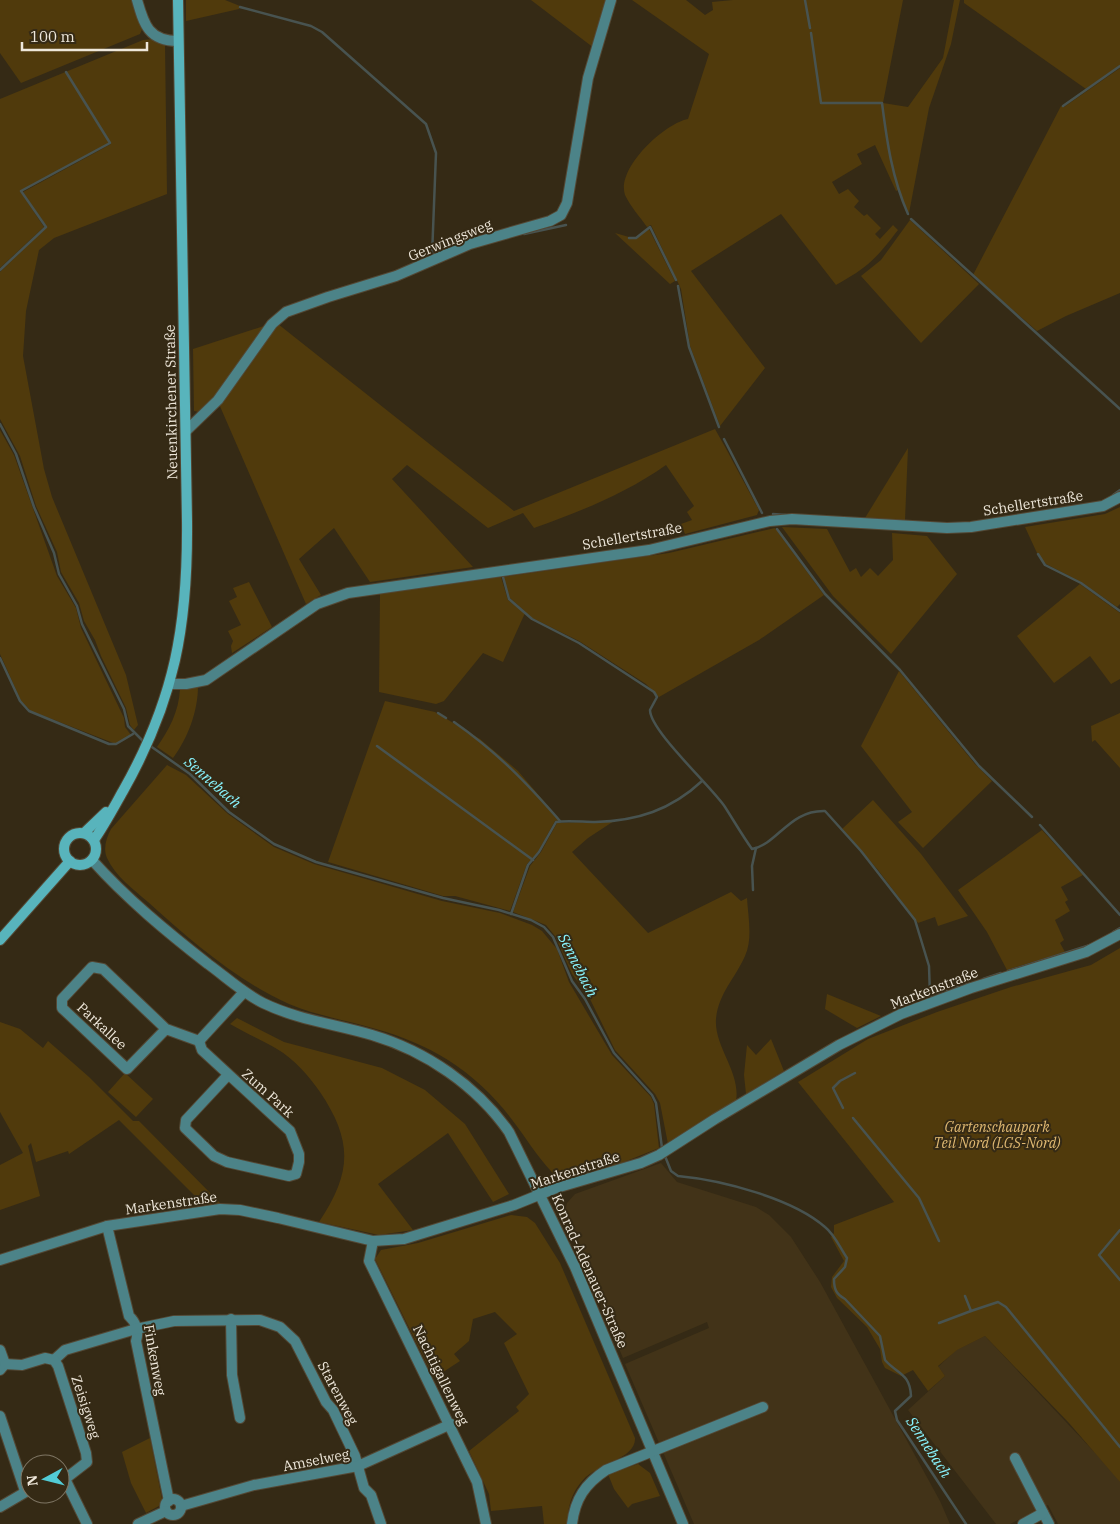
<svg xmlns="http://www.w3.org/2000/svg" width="1120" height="1524" font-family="'IBM Plex Serif',serif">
  <rect width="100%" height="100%" fill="#352a15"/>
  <g fill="#423318">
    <polygon points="661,1163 677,1182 756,1207 769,1215 791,1237 820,1282 940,1501 950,1524 694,1524 625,1364 709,1328 707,1322 623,1358 564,1217 567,1203 575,1194"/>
    <polygon points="985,1336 1116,1475 1120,1482 1120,1524 1058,1524 1048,1505 1010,1524 996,1524 908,1410 945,1376 938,1367 956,1350"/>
  </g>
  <g fill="#503a0c">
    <polygon points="0,0 133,0 143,27 140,34 21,83 0,53"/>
    <polygon points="186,0 225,0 240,6 239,9 186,21"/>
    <polygon points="531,0 608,0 594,48"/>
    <path d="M632,0H686L705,15L713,10L712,2L733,0H903L883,103L908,107L943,58L954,0H960L951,44L929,108L909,213L898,190L896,191L875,145L857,154L862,164L832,182L839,194L848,189L859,201L854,207L864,216L867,214L881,228L875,234L880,239L893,225L898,230C875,260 868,267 836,285L781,214L691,271L765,368L720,426L690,346L681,289L651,225L647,227C640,217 630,206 625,195C616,168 665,123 688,119L709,54Z"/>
    <polygon points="964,0 1120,0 1120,65 1086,89 964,3"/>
    <polygon points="153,39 165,44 167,194 54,238 39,250 26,311 23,356 44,469 52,497 126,675 138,725 134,730 130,725 126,708 101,656 95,640 84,621 79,603 61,572 57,552 36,506 20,456 0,419 0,272 47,227 23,192 111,144 110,143 20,191 44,227 0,268 0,99 143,40"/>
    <polygon points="1120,68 1120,293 1066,316 1037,331 973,275 1061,106 1064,107"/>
    <polygon points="910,220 979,284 921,343 861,276 881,260"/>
    <polygon points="649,229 675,281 670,284 615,233 629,237 629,239 636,239"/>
    <path d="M278,324L514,511L715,429C730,455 744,483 759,510L757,515L685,534L681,524L692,520L687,512L694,506L666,465C625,494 581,511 534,528L523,513L488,528L407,465L392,479L473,567L370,582L334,528L299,559L321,595L306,604L219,404L246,371Z"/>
    <polygon points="267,325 214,399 199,412 194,411 193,349"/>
    <polygon points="0,430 14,455 57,576 76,608 81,628 124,718 125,727 131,735 116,744 31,711 21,701 0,654"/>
    <polygon points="908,448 905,520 865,518"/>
    <polygon points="1120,507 1120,604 1117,607 1081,582 1046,564 1037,553 1025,527 1105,514"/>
    <polygon points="782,527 827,529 850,572 856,568 861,577 870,568 878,576 893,560 892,533 927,536 957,574 891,654 833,596"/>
    <polygon points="775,528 824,595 759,640 659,697 646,684 579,641 532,618 510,598 503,577 669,553"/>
    <polygon points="501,577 508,600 525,613 503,662 483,653 444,701 436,704 379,692 380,594"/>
    <polygon points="249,582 272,627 232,653 231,646 233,641 228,631 241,625 229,601 237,597 233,588"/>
    <polygon points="1080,584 1120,613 1120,679 1111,684 1090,656 1054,683 1017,636"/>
    <polygon points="899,671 975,764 992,781 923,848 898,822 912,812 861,746"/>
    <path d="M198,686C198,711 188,738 173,758L157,747C169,730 179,711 180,689Z"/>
    <polygon points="385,701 435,712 480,739 518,771 560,820 555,821 538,852 527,864 510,911 455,896 443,896 328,862"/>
    <polygon points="1120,713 1120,768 1095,740 1092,742 1091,726"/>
    <path d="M167,765L186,775L228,814L274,847L314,864L442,901L500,913L532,925L542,931L557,949L569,982L612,1055L651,1097L654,1104L659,1148L614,1166L558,1178C541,1162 530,1144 516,1125C498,1100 475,1077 448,1060C426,1046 401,1036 376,1029C347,1020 317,1016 289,1004C236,980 190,940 148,902C134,890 115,876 107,858C103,849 106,838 111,829Z"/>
    <polygon points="873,800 921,854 968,916 938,926 935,917 918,923 878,870 842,829"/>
    <path d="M614,821L588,838L572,852L648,933L731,892L741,901L747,898C748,916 753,939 745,956C736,977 718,994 716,1019C714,1047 741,1072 736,1101L668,1144L660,1103L655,1094L615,1050L589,997L572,974L555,936L546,925L513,912L530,866L541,852L557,823Z"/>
    <polygon points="1042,830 1083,875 1061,887 1068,900 1065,902 1070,911 1055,920 1064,940 1060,943 1065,952 1007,970 987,932 958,890"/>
    <polygon points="1120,948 1120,1482 1069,1423 985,1336 957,1350 938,1366 945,1376 928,1391 913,1370 901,1376 885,1368 882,1362 880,1349 867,1327 837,1298 831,1287 832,1277 844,1261 831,1237 834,1233 834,1225 894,1202 798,1082 868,1039 937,1012 1011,987 1091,965"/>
    <polygon points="827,994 881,1016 857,1028 825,1009"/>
    <path d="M237,1018L284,1042L382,1068L425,1090L465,1124L509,1194L493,1202L448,1133L378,1184L413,1230L379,1235L319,1222C352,1173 353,1141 320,1092C309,1076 294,1059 277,1049C262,1040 245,1033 230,1024Z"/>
    <polygon points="0,1022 20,1029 43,1048 48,1041 89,1077 133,1121 139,1121 220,1203 206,1207 119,1120 69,1154 68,1151 36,1162 31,1143 28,1146 40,1196 0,1210 0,1165 23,1153 0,1112"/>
    <polygon points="771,1039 784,1071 746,1094 744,1075 747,1045 756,1055"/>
    <polygon points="125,1073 153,1099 136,1117 108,1092"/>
    <path d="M511,1215L527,1217L535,1223L560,1263L635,1438C636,1459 597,1464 583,1480C571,1493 568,1507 567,1524H544L542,1506L491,1511L489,1494L469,1451L519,1411L516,1407L529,1394L504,1343L517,1334L495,1312L473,1319L469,1341L454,1354L460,1361L434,1378L375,1259L381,1250L418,1243Z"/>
    <polygon points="150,1438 162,1499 159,1506 146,1513 131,1483 122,1452"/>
    <polygon points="638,1464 650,1473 660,1496 632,1504 628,1508 614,1489 608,1474"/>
  </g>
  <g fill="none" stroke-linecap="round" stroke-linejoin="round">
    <g stroke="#485350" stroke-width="2.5">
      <polyline points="805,0 810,28"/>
      <polyline points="240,7 311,26 322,32 426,124 436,153 432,256"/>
      <path d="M811,33L821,103H882C887,142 892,178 908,214"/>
      <polyline points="1063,106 1120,66"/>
      <polyline points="911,219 1120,409"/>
      <polyline points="524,234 566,225"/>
      <polyline points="629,238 636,238 650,227 676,280"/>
      <polyline points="0,270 46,227 21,191 110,143 66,72"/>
      <polyline points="678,286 689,347 719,427"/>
      <polyline points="0,424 16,454 34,507 54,553 59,574 77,606 82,624 124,709 128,726 144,742"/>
      <polyline points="724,439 762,513"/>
      <polyline points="1113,495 1120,490"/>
      <polyline points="773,514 786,515"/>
      <polyline points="777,529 825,594 900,670 979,766 1032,817"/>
      <polyline points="1038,554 1045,565 1081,583 1120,611"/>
      <path d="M503,577L509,599L532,619L579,643L654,692L657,697L650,710C650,731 712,787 725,807C734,821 742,835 752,849C778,844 789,810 825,811L861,851L915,920L929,966L930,996L968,984"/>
      <polyline points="0,658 20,701 29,711 109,744 116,744 133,734"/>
      <polyline points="438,713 446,718"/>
      <path d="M454,722C497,752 526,782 560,821"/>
      <polyline points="149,745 190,774 229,812 274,844 316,862 443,898 499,910 531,920 544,927 553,937 572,981 585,999 614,1053 652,1095 656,1103 662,1148"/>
      <polyline points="377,746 533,860"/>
      <polyline points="1040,825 1120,915"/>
      <polyline points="753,890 752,866 756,848"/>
      <path d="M511,914L528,865L539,852L556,822C567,820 583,822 595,822C637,821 671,810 702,781"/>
      <polyline points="1113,932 1120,928"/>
      <polyline points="1008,971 1090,945"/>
      <polyline points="983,979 1001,973"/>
      <polyline points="843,1108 833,1088 840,1081 855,1073"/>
      <polyline points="853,1118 919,1198 939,1241"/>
      <path d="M665,1156L671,1171L678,1176C721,1180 792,1198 825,1227C835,1235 840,1248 847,1258L845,1267L834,1279C834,1289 836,1294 845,1299L880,1336L885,1360C897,1374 910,1373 911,1396L895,1411L897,1420L966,1524"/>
      <polyline points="1120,1230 1099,1255 1120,1280"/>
      <polyline points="965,1296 971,1311 998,1302 1006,1307 1120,1447"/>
      <polyline points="939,1323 971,1311"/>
    </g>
    <g stroke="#534835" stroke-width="12">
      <g id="street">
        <path d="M137,0C144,25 149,41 178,41"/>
        <polyline points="186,431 218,400 272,324 286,312 328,297 396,276 470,244 550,221 561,215 567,203 588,78 611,0"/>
        <polyline points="170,684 186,684 206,680 317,604 348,593 649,550 770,521 792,519 947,528 971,527 1103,506 1120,497"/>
        <path d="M92,860C127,899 167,932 208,964C226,977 243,993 263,1003C298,1020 335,1024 372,1035C426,1051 477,1086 509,1132L575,1267L683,1524"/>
        <polyline points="166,1029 127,1069 62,1008 62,999 92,967 103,969 166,1029 199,1041"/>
        <polyline points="199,1041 202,1050 290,1131 299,1154 299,1162 296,1174 289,1176 227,1162 214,1156 185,1128 186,1120 228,1075"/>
        <polyline points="199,1041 244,992"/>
        <path d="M107,1226L129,1316C136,1322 139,1332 136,1341L169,1501"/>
        <polyline points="373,1241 369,1261 477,1482 486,1524"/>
        <polyline points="0,1260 107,1226 220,1209 240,1210 278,1218 373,1241 404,1239 514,1205 556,1188 641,1163 659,1155 715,1119 839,1045 901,1014 971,988 1086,952 1120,934"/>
        <polyline points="231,1319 232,1375 240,1418"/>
        <polyline points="0,1350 5,1364 0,1370"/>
        <polyline points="54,1360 65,1350 136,1329 174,1321 260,1320 280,1327 295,1341 326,1402 333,1410 355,1456 364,1488 371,1495 381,1524"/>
        <polyline points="5,1364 22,1365 45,1358 54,1360 58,1366 86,1453 87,1462 65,1479 60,1480"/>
        <polyline points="0,1416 25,1491"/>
        <polyline points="1015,1458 1049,1524"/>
        <polyline points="65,1479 87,1524"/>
        <circle cx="173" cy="1507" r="8"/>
        <polyline points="181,1506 254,1485 358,1466 451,1424"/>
        <polyline points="0,1507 29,1490"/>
        <polyline points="138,1524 166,1511"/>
        <path d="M572,1524C575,1499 585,1484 606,1470L763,1407"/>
        <polyline points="1023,1524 1043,1513"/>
      </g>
    </g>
    <g stroke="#534835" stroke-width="12">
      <g id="secondary">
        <circle cx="80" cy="849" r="16"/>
        <polyline points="84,833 106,812"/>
        <path d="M94,840C105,824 114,807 123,791C175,699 188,625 187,521L178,0"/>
        <polyline points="0,940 70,861"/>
      </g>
    </g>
    <use href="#street" stroke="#4c8388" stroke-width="10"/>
    <use href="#secondary" stroke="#58b4bc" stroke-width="10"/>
  </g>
  <g text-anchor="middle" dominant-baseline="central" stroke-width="4" stroke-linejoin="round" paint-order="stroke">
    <g font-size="14" fill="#eee7da" stroke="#352a15">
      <text transform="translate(450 240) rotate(-22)">Gerwingsweg</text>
      <text transform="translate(171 402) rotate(-91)">Neuenkirchener Straße</text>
      <text transform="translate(1033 503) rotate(-9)">Schellertstraße</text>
      <text transform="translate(632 536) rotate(-10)">Schellertstraße</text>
      <text transform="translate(934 988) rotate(-21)">Markenstraße</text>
      <text transform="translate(102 1026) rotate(43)">Parkallee</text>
      <text transform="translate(268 1093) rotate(42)">Zum Park</text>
      <text transform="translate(575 1170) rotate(-18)">Markenstraße</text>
      <text transform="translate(171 1203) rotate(-8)">Markenstraße</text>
      <text transform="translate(590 1271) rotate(66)">Konrad-Adenauer-Straße</text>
      <text transform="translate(155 1360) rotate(80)">Finkenweg</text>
      <text transform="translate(441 1375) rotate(64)">Nachtigallenweg</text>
      <text transform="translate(338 1393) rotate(62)">Starenweg</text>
      <text transform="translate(86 1407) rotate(72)">Zeisigweg</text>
      <text transform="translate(316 1460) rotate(-11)">Amselweg</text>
    </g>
    <g font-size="14" font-style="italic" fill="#e0b972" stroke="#352a15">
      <text x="997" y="1127">Gartenschaupark<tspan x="997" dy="16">Teil Nord (LGS-Nord)</tspan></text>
    </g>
    <g font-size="15" font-style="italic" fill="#88f3fd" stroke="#352a15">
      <text transform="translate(213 782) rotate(41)">Sennebach</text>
      <text transform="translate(578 965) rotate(63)">Sennebach</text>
      <text transform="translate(929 1447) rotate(57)">Sennebach</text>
    </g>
  </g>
  <g transform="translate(45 1479) rotate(263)"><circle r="24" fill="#352a15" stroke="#7f7664"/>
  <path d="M0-4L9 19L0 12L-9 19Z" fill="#52ccd6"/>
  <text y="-8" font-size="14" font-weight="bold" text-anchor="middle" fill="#eee7da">N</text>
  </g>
  <path d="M22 42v8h125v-8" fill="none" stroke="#eee7da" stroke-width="2.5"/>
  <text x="30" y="42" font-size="15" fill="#eee7da" stroke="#352a15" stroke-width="4" paint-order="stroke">100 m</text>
</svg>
